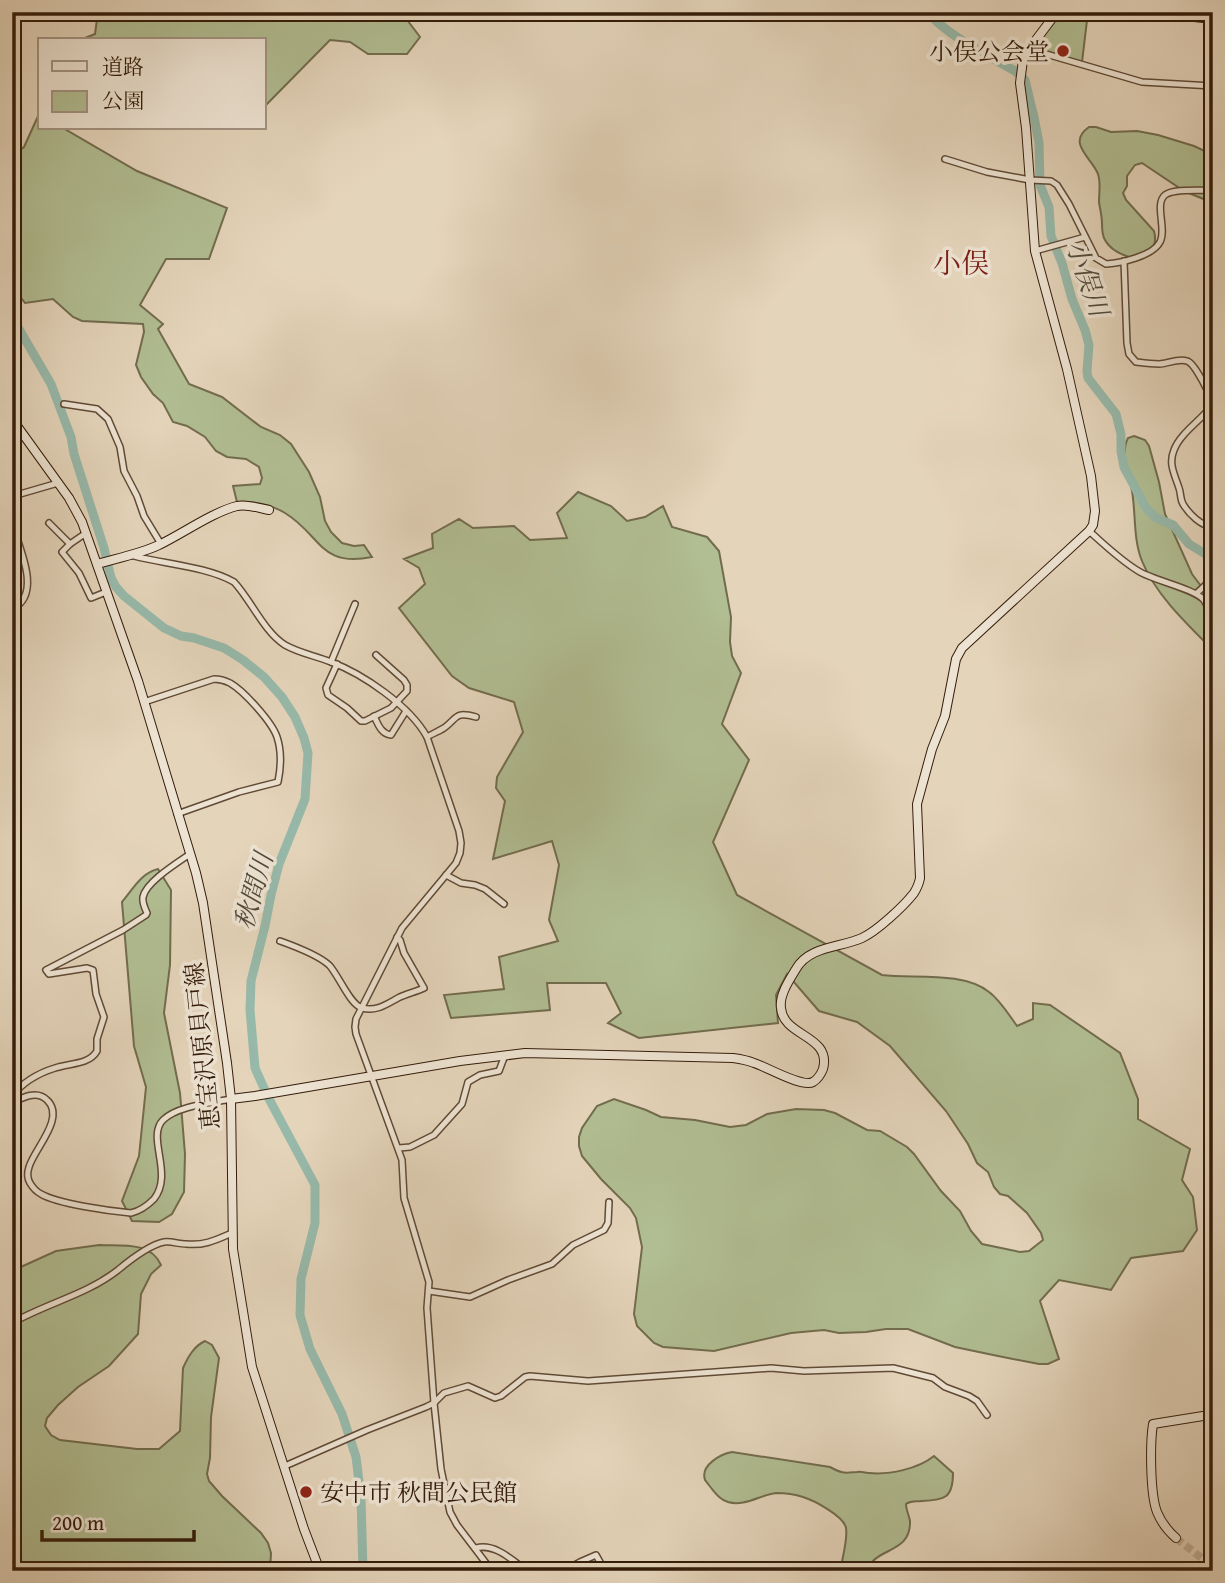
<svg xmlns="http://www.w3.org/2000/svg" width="1225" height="1583" font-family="'Gentium Book Plus','Noto Serif JP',serif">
  <rect width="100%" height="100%" fill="#e4d4ba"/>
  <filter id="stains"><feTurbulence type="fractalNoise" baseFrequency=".00286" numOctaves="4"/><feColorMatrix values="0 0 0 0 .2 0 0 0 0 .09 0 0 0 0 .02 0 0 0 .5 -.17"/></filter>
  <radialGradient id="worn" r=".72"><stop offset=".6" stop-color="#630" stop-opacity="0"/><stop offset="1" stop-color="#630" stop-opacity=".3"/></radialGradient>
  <g fill="#b1bd92" stroke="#726c4e" stroke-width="2">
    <polygon points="98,12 401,12 420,37 407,54 368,54 350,42 330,40 264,107 264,40 80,40 95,34"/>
    <polygon points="1061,12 1088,12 1082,62 1036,48 1035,46"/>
    <path d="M39,114L40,115V128H63L137,171L227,208L209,259H166L140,305L163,324L158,329L189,384L222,397L261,427L280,435L291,444L309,472L320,497L325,521L331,532L342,543L354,546L364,545L372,557C320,568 321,535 285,513C270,504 253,501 237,502L233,486L260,484L262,478L259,467L246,459L227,457L216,451L205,437L187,426L173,422L163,403L153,394L141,377L136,365L144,332L143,324L82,321L73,317L53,299L25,303L12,286V156L24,147Z"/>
    <path d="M1089,127H1096L1111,132L1137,131L1158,135L1194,146L1213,155V203L1184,191L1142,163L1135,165L1127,176V186L1123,193L1126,200L1154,231C1159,250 1147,253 1132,258C1122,255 1110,250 1105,240C1102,235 1102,229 1102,224C1102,216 1100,209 1099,202C1099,192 1101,183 1098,174C1092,158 1066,143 1089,127Z"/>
    <path d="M1134,436L1145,440L1149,446L1159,482L1165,514L1192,574L1213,602V650C1188,625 1155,594 1142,561C1133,539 1136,514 1132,491C1129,475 1120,453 1128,438Z"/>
    <path d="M578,492L611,506L627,521L645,517L663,506L672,527L707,537L719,551L731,617L730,642L732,656L741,673L722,724L749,760L713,842L737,895L882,975C913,979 963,971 989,992C1000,1000 1009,1015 1017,1026L1033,1019V1003L1050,1005L1120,1053L1138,1099V1119L1190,1149L1182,1180L1193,1197L1197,1230L1183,1251L1131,1258L1111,1290L1059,1280L1040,1301L1059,1359L1048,1364H1039L998,1356L955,1347L908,1329H886L866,1332L839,1333L824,1330L791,1333L714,1351L663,1347L654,1343L637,1326L634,1314L642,1247L636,1218L630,1208L601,1179L582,1156L579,1146V1137L582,1128L597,1106L614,1099L646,1110L661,1117L695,1120L730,1127L746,1125L767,1114L796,1109L824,1110L835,1113L867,1130L880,1131L907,1147L914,1154L941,1191L960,1211L971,1231L982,1244L1020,1252L1029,1251L1043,1240L1041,1233L1027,1213L1008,1196L1000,1194L994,1187L988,1172L977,1163L968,1144L946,1111L890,1046L857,1022L819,1011L787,974L776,995L778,1023L639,1038L608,1023L621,1013L606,983H547L550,1010L451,1018L444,995L504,989L499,957L558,941L549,920L559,865L552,841L493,859L505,801L496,788L497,777L523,732L514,702L469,688L452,676L399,608L425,584L419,568L404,559L433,548L432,534L459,519L473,528L514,526L530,540L567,538L557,513Z"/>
    <path d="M158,869L171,890L170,965L164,1013L180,1093L185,1154L184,1192L172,1214L159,1222L132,1221L122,1201L139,1156L146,1087L134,1046L122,902C133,889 141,873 158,869Z"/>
    <path d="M99,1245C120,1246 151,1241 161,1265L151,1274L141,1294L138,1334L109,1366L78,1387L58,1405L47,1418L45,1426L51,1435L60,1440L137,1449H159L180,1431L183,1368C188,1357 194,1346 205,1341L212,1345L219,1358L211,1417L210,1458L207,1474L209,1481L222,1496L261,1533L268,1543L271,1553L270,1571H12V1271L56,1251Z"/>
    <path d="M732,1452L830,1467C843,1474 844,1473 857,1472C863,1471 863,1473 869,1473C889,1475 918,1469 934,1456L953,1473C953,1498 945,1500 922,1501C915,1502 912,1500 906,1504C906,1510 909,1515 910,1521C911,1555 875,1546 867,1571H840C842,1560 848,1539 846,1528C844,1516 813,1500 803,1497C794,1494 785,1493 776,1493C760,1495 744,1507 728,1502C721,1500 717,1495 712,1489C711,1488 706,1481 705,1480C700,1465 721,1454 732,1452Z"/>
  </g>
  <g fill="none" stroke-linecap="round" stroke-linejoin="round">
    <g stroke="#97b9aa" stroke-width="9">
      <path d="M928,12C944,34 991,57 1015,71L1025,80L1034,117L1039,143L1040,185L1049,207L1051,236L1062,263L1072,299L1085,330L1089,345L1087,371L1088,378L1116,414L1121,434V451L1124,467L1146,508L1156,518L1173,525L1189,544L1207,555L1213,562"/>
      <polyline points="12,317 51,384 71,437 74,454 104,548 111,578 116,587 124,596 164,628 181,636 194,638 224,648 243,660 264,677 282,697 295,717 304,738 308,753 305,799 279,864 271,895 265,926 251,981 250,1010 255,1068 268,1097 315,1185 315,1223 301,1279 300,1315 310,1349 342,1414 356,1457 361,1498 363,1571"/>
    </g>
    <polyline stroke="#c1af97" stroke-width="8" stroke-dasharray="8 4" stroke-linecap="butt" points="1176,1538 1213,1567"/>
    <g stroke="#604a36" stroke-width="8">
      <g id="street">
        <polyline points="1029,49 1142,82 1213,86"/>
        <path d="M945,159L987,172L1030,180L1051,181L1057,185L1069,204L1096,258L1106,264C1121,263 1153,256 1160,242C1167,229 1154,204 1165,195C1173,188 1201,191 1213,190"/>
        <polyline points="1035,251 1085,237"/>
        <path d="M1124,261L1127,343L1129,354L1136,362C1144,363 1151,364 1159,364C1167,364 1178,358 1187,361C1195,363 1210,395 1213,404"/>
        <polyline points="64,404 97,409 108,419 120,447 124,471 137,496 144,516 161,544"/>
        <path d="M1213,404C1202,420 1181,432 1174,450C1168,464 1175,475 1179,488C1181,493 1180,499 1183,504C1189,514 1201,526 1213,527"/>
        <polyline points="12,504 20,494 58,483"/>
        <polyline points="49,523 70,544 86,533"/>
        <path d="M12,524C19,547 43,595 12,609"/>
        <path d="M1089,531C1105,545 1121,561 1140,572C1156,581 1195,589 1204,600C1208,606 1210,614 1213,620"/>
        <polyline points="70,544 62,552 79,573 91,598 106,592"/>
        <path d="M134,556C165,564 208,567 234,582C251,600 264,632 285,645C299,653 316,656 331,662C363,674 410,706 427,737L459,831L461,843L460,853L456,863L402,928L356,1019L355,1027L356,1034L402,1160L404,1198L429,1282L427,1308L434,1403L441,1469L450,1512L457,1525L492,1571"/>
        <polyline points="1197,593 1213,578"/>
        <polyline points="331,662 355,604"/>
        <polyline points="337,664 326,688 328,695 347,708 361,721 365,721 391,708 407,691 407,685 404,680 376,655"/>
        <path d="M144,702L214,679C220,679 224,680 230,683C244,691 272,722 277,737C282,752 281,767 278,782L239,792L177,814"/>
        <path d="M374,716C378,724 381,734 391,735L406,711"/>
        <path d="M427,737C432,734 439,731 444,728C458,718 454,711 476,717"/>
        <polyline points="446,875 461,883 475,885 485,889 504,904"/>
        <path d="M280,941C294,946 318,955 329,965C338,974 350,1005 362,1008C376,1012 387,1004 398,998C406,994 415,992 424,988L404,953L400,940L397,937"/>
        <path d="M12,1096C23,1082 39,1073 55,1068C69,1063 89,1065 97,1051V1039L104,1017L96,994L93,970L87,968L49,974L46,970L123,930L146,915L147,913C145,908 142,903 143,897C146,882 177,863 190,854"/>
        <path d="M12,1103C23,1097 37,1090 47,1100C66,1118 34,1149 29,1167C27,1173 27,1178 30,1183C33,1188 37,1192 41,1194C58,1204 110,1211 131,1213C140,1211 147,1206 154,1199C174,1174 146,1137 163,1120C177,1106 211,1103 231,1099"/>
        <polyline points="399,1148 410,1147 434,1135 462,1104 468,1082 480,1075 499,1071 505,1055"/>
        <polyline points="429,1291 470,1297 508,1280 552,1264 573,1245 604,1230 608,1223 609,1202"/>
        <path d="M12,1323C47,1303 86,1295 118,1270C130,1260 149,1245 164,1242C171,1241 179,1244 186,1244C204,1246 216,1240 232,1233"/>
        <polyline points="285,1466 367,1430 426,1407 434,1403 444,1393 468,1386 495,1398 501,1396 525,1377 530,1376 588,1381 771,1368 804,1371 893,1368 933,1378 945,1387 969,1396 977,1401 987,1415"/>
        <path d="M476,1548C495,1543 512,1560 527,1571"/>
        <polyline points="564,1571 580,1562 596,1555 605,1571"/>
      </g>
    </g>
    <g stroke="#341c0a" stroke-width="10">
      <g id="secondary">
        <polyline points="1147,12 1213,19"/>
        <polyline points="12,419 69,498 82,522 138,681 196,873 203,903 227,1063 231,1099 233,1249 252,1367 304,1529 320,1571"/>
        <path d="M97,564C118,558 139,554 159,545C182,534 213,512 237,506C248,504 258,508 269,510"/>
        <path d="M231,1099L255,1096L460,1061L525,1053L733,1058C740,1059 747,1060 754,1063C767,1067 802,1088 813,1082C818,1079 821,1074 823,1069C832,1035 783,1037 781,1008C779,995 790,979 796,969C809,946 840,948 862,938C877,931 904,906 914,893C917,888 919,884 920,878L917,804L932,749L945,716L956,659L962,648L1089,531L1093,525L1095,511L1091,476L1067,369L1035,251L1026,128L1020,83L1023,60L1029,49L1057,12"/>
        <path d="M1176,1538C1168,1531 1161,1522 1157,1512C1150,1494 1150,1443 1153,1424L1203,1416"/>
      </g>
    </g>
    <use href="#street" stroke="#ede3d2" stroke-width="5"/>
    <use href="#secondary" stroke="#ede3d2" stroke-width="8"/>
  </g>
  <g fill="#8f2418" stroke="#ede3d2" stroke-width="2.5">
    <circle cx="1063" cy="51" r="7"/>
    <circle cx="306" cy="1492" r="7"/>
  </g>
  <g text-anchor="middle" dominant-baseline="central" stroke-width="7" stroke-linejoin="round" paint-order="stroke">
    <g font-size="24" fill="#341c0a" stroke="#ede3d2" text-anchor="end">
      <text x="1049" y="51">小俣公会堂</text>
      <text x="320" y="1492" text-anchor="start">安中市 秋間公民館</text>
    </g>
    <g font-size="24" fill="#341c0a" stroke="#ede3d2">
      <text transform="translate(202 1046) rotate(-96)">恵宝沢原貝戸線</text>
    </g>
    <g font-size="26" font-style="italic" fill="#524b3a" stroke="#ede3d2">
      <text transform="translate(1088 278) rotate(71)">小俣川</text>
      <text transform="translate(253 891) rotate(-74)">秋間川</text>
    </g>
    <g font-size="28" fill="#7a1f14" stroke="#ede3d2">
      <text x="961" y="262">小俣</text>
    </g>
  </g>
  <rect width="1225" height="1583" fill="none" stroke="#e4d4ba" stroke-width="42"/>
  <rect x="14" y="14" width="1197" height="1555" fill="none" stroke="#341c0a" stroke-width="3.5"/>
  <rect x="21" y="21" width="1183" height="1541" fill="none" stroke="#341c0a" stroke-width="2"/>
  <rect x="38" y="38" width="228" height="91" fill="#ede3d2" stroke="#a39382" stroke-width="2"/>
  <rect x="52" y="61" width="35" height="10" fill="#ede3d2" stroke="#a39382" stroke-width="2"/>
  <text x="102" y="74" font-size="21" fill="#341c0a">道路</text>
  <rect x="52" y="91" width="35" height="21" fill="#b1bd92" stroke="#a39382" stroke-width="2"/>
  <text x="102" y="108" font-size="21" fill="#341c0a">公園</text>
  <path d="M42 1530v10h152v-10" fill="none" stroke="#341c0a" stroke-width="3.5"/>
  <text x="52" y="1530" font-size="21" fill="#341c0a" stroke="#ede3d2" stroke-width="5" paint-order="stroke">200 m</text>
  <rect width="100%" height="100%" filter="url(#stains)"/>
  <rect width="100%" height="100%" fill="url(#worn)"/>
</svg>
